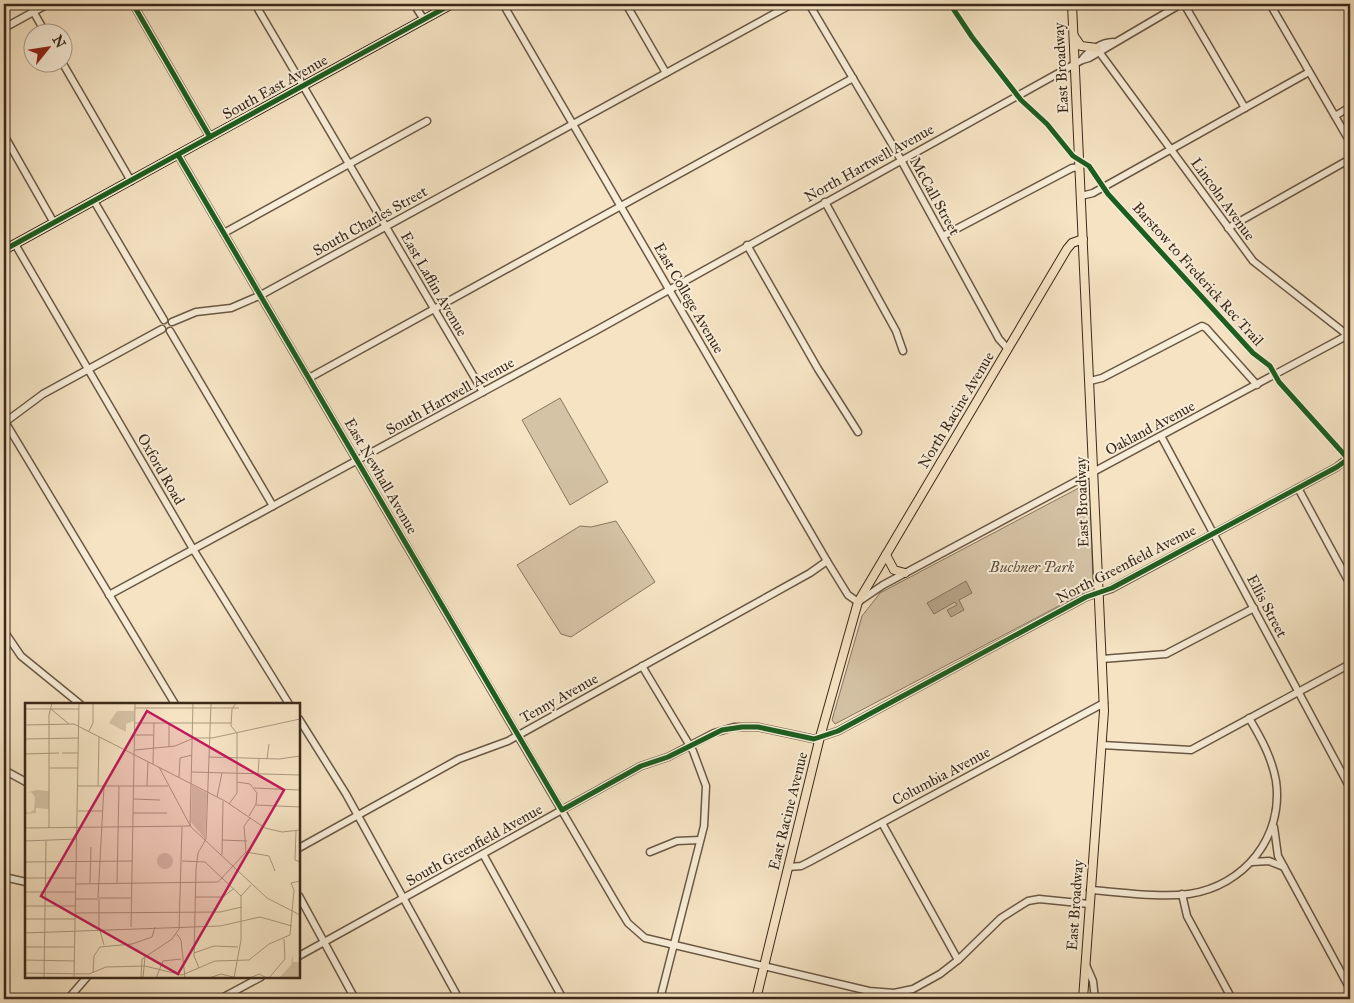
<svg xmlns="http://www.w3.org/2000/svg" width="1354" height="1003" font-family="'IM FELL Great Primer',serif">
  <rect width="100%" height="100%" fill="#f5e3c3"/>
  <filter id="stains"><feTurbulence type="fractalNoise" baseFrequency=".004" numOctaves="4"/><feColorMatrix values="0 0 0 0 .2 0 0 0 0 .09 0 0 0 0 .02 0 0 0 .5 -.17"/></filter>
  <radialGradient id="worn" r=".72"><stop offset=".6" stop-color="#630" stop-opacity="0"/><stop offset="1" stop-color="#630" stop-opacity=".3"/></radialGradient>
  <g fill="#d5c3a6" stroke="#887660">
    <polygon points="560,398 608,482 570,505 522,420"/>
    <polygon points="1090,482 1093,588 835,724 832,720 862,616 880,593"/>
    <polygon points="616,521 655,582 571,637 561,634 517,565 580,526 591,527"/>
  </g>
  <polygon fill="#b6a48a" stroke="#85735d" points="966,581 972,593 959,600 964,610 951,617 947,610 957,605 955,602 934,614 927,603"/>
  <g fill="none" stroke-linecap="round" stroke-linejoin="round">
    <g stroke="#6a5844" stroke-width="9">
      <g id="minor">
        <polyline points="29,4 45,32"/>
        <polyline points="133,4 210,137"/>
        <polyline points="255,4 483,392"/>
        <polyline points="414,4 424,20"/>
        <polyline points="503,4 827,561 848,595 858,602 883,585 1350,334"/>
        <polyline points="626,4 666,73"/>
        <polyline points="809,4 896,151 999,339 1008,349"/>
        <polyline points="1184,4 1245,108"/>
        <polyline points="1270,4 1350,142"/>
        <polyline points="4,28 48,4"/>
        <polyline points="1100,53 1253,261 1350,337"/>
        <path d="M1082,60C1088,51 1102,42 1113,42"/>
        <polyline points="62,62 131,181"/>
        <polyline points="1335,116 1350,107"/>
        <polyline points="4,135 54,223"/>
        <polyline points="178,155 617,905 628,923 645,938 869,991 894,993 913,989 940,974 958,960 1001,918 1028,901 1039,899 1089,904"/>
        <polyline points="1081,196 1093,193 1309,72"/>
        <polyline points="94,201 164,320"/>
        <polyline points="825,202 896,331 903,351"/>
        <polyline points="1228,228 1350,159"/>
        <polyline points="224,233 427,121"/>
        <polyline points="943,236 1072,168 1080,167"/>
        <polyline points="15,244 193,549 289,704"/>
        <polyline points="747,245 818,369 858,432"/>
        <polyline points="172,322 196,312 231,308 261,295 792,4"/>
        <polyline points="170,331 273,506"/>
        <polyline points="309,378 853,78"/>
        <polyline points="1090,381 1102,378 1202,326 1206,328 1257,385"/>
        <polyline points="4,420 175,704"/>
        <polyline points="4,423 43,394 162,329"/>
        <polyline points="1161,436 1350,788"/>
        <polyline points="1298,488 1350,584"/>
        <polyline points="109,595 597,330 1082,60 1089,58 1181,4"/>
        <polyline points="4,631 21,656 80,704"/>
        <polyline points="1102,659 1166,654 1254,608"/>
        <polyline points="642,666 693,751 706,786 704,826 660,999"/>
        <polyline points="299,719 346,794 459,999"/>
        <polyline points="1102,745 1191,750 1350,664"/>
        <polyline points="4,770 26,782"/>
        <polyline points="882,823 958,960"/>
        <polyline points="1274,827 1278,856 1350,989"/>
        <polyline points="299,848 459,759 508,741 810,573 827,561"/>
        <polyline points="650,852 677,841 700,840"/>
        <polyline points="483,854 563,999"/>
        <polyline points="1252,862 1269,861 1284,867"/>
        <polyline points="789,867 801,866 809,862 1104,703"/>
        <polyline points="4,877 26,882"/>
        <path d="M1090,890C1121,892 1159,898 1189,894C1244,886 1284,837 1276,781C1272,758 1261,738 1249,718"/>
        <polyline points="1182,894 1187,916 1232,999"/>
        <polyline points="299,896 355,999"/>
        <polyline points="299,956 641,766 668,757 714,733 734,727 758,727 814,739 838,731 1086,597 1111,589 1337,467 1350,456"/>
        <polyline points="1086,965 1093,981 1095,999"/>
        <polyline points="68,999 87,977"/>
        <polyline points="220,999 261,977"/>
      </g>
    </g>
    <g stroke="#3b291a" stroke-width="10">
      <g id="major">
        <polyline points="1072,4 1104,711 1083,999"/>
        <polyline points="1074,36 1081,46 1097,48"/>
        <polyline points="4,250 452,4"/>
        <polyline points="886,555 894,570 905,573"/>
        <polyline points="756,999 820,737 858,602 1067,249 1072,243 1083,239"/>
      </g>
    </g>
    <use href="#minor" stroke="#f8edd8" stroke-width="6"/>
    <use href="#major" stroke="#f5e3c3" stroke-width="8"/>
    <g stroke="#f8edd8" stroke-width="8">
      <g id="cycleway">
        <polyline points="133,4 210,137"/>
        <polyline points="950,4 972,37 1021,100 1047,124 1073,156 1089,166 1108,194 1253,353 1270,366 1279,382 1350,461"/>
        <polyline points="178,155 562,810 641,766 668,757 722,730 742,727 758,727 814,739 838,731 1086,597 1112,588 1337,467 1348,459"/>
        <polyline points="4,250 452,4"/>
      </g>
    </g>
    <use href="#cycleway" stroke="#1b5e20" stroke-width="5"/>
  </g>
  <g text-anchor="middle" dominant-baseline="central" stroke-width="4" stroke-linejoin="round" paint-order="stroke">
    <g font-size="15" fill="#3b291a" stroke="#f8edd8">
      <text transform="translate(1061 68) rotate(-93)">East Broadway</text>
      <text transform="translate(275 87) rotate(-29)">South East Avenue</text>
      <text transform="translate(869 163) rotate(-29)">North Hartwell Avenue</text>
      <text transform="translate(935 196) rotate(61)">McCall Street</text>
      <text transform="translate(1223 199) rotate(54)">Lincoln Avenue</text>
      <text transform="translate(370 221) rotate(-29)">South Charles Street</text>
      <text transform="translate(1198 274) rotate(48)">Barstow to Frederick Rec Trail</text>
      <text transform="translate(434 284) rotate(60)">East Laflin Avenue</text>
      <text transform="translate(689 298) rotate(60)">East College Avenue</text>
      <text transform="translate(450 396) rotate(-29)">South Hartwell Avenue</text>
      <text transform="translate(956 410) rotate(-59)">North Racine Avenue</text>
      <text transform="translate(1150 428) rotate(-28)">Oakland Avenue</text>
      <text transform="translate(161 469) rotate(60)">Oxford Road</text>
      <text transform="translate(381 476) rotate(60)">East Newhall Avenue</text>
      <text transform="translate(1082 502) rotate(-92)">East Broadway</text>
      <text transform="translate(1126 564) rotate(-27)">North Greenfield Avenue</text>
      <text transform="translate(1267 606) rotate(62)">Ellis Street</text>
      <text transform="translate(559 698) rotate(-29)">Tenny Avenue</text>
      <text transform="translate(941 776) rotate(-28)">Columbia Avenue</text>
      <text transform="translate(788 811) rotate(-76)">East Racine Avenue</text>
      <text transform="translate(474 845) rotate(-29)">South Greenfield Avenue</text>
      <text transform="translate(1075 905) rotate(-86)">East Broadway</text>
    </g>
    <g font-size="15" font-style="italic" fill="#62503d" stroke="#f8edd8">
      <text x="1032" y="567">Buchner Park</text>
    </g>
  </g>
  <g transform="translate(25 703)">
    <rect width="275" height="275" fill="#f5e3c3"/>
    <path d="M92,8H109V18L101,21V29L84,20ZM167,82L182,90L180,136L166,119ZM12,87L24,88V106L11,105V110L1,111L0,108L4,110L9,107L10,94L6,89L0,90ZM132 158a8 8 0 1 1 16 0a8 8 0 1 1-16 0ZM268,252V259H275V275H254L266,262Z" fill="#d5c3a6"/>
    <path fill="none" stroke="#ab997f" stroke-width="1" d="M110,5H214M0,6H54M26,6L44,21M110,20H206M0,22L49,21L200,98L240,125L257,129L275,127M64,28L68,20V0M211,29L206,23L207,6L211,0M109,32H128M0,36L54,35M144,43V20M110,47L150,43L169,35H187L275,16M37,50H53M0,51L34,50M184,54L254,56L275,53M242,56L244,41M128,61L129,20M134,64L166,124L242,195L275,212M25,65H53M167,69L275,72M233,71L234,56M154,74L155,55L167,52M212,79L225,81L232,90L231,101L224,113M53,83H143M73,83L74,34M122,83L123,59M229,85L275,87M192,94L197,70M108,96L135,97M204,101L212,90V30M231,102L275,104M53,108H78M108,110H142M0,125L165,123L168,0M24,125V12L27,0M271,128L270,157L275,159M197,137L222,138M0,138L52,136M221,149L244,153L250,168M197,152L198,98M157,158L180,159L216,193M0,159L107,158M0,175H51M65,180L66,144M92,180L94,83M51,181L193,179L221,149L219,123L225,115M0,189H51M170,194H198L208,186M73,195L79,83M74,195H106M51,196H73M74,196V224L79,242M0,203H51M50,210L195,209L217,204M0,216H50M106,224L110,0M0,230L195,223L235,214L267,223M152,231L156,237L160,275M0,244H50M169,250L189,243L213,244M0,257L50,258M174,265L169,253L171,166L173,150L181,136L186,0M0,270L64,271L81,264L120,263L157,272L190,258L224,257L244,241L265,232L269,187L266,180L275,178M68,270L69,253L75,244L107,241L127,234L130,224M19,275L21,138M49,275L54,0M116,275L117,256L147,236L154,226L157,124M118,275L120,254M131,275L138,258L156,256M184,275L196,271L212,275M209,275L216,237V193L226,182M225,275L234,271L242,275M244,275L260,256L259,236"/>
    <path fill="#c2185b" fill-opacity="0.15" stroke="#c2185b" stroke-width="2.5" d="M122,8L259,87L153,271L16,193Z"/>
    <rect width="275" height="275" fill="none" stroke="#3b291a" stroke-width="2.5"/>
  </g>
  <rect width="1354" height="1003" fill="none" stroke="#f5e3c3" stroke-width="20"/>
  <rect x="5" y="5" width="1344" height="993" fill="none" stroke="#3b291a" stroke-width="2.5"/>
  <rect x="10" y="10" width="1334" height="983" fill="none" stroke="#3b291a"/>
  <g transform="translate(48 48) rotate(60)"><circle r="24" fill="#f8edd8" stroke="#ac9f8c"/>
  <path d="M0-4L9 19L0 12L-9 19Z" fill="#8f2418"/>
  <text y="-8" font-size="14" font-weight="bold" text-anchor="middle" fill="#3b291a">N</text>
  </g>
  <rect width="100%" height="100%" filter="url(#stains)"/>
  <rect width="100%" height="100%" fill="url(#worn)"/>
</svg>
